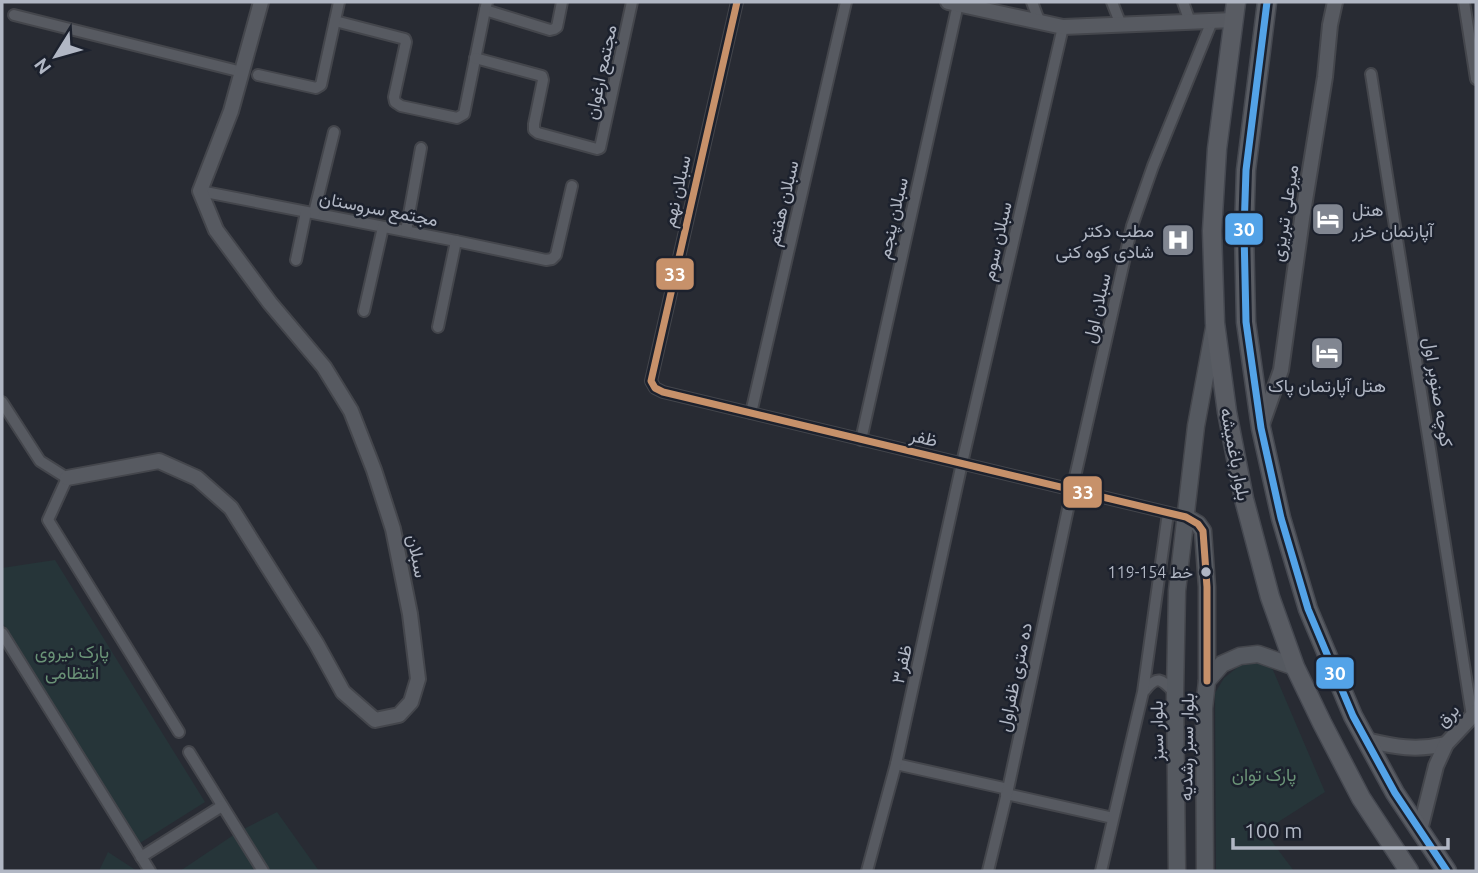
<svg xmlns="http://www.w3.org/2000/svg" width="1478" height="873" font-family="Ubuntu,Vazirmatn,sans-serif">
  <rect width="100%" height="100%" fill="#282b33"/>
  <g fill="#263539">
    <polygon points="55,560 205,802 140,843 2,622 2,568"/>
    <polygon points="1243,663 1264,663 1273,670 1325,792 1264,831 1294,871 1216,871 1215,693 1224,678"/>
    <polygon points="277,812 319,871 180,871 238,832"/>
    <polygon points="108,852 137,871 99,871"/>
  </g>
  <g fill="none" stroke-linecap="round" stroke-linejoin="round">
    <g stroke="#44464c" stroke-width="14">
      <g id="minor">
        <polyline points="487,2 485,10 550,30 554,29 557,27 562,2"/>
        <polyline points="737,2 651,381 655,388 663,392 1186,517"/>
        <polyline points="1032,2 1040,23"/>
        <polyline points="1112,2 1121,25"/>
        <polyline points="1183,2 1190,22"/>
        <polyline points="1464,2 1476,79"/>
        <polyline points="14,15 242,72"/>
        <polyline points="335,21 405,39 406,42 394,97 395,102 401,106 457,118 464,114 485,10"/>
        <polyline points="475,58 542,76 543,80 534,124 534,130 538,133 597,149 600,148 632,2"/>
        <polyline points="1371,74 1472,716"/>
        <polyline points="258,75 316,88 321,85 339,2"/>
        <polyline points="200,191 456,241 546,260 552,259 556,255 572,186"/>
        <polyline points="314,213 334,132"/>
        <polyline points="406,231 421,148"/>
        <polyline points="296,260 306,212"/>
        <polyline points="364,311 383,227"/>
        <polyline points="438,327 456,241"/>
        <polyline points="2,402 40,461 67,478 48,520 179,732"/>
        <polyline points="751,413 846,2"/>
        <polyline points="861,440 958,4"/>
        <polyline points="2,633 150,871"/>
        <path d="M1145,690C1158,674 1162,680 1175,693"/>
        <polyline points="189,752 263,871"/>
        <polyline points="896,764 1008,789"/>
        <polyline points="1006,794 1113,818"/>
        <polyline points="141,857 222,806"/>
        <polyline points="867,871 896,764 962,463 1063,27"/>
        <polyline points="988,871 1008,789 1072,490 1132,226 1153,166 1212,21"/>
        <polyline points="1101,871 1143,692 1168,513"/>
      </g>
    </g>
    <g stroke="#44464c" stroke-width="18">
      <g id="tertiary">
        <polyline points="948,2 1063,27 1234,20"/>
        <polyline points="1261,427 1281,370 1302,219 1325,77 1330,25 1335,2"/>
        <polyline points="67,478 159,461 197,478 231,508 316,643 343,692 375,720 399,715 411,702 418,679 410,614 393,529 374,470 351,411 324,367 270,303 216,230 200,191 231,111 261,2"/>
        <path d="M1366,740C1395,747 1416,751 1446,744"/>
        <polyline points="1420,830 1436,766 1446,744 1476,712"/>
      </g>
    </g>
    <g stroke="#44464c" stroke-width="19">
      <g id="secondary">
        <polyline points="1186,517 1198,524 1203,531 1207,587 1207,681"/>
        <polyline points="1177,871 1175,693 1177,591 1196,426 1214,328"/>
        <polyline points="1205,871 1204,708 1207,681 1222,664 1240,656 1258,654 1295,667"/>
      </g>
    </g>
    <g stroke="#454850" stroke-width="21">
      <g id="primary">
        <polyline points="1236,2 1217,149 1212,231 1215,323 1227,412 1244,499 1270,597 1295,667 1322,723 1361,798 1409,871"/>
        <polyline points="1267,2 1246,170 1244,231 1246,322 1261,428 1281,518 1308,609 1353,716 1395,793 1447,871"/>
      </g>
    </g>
    <use href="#minor" stroke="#575a61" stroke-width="10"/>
    <use href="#tertiary" stroke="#575a61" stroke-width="14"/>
    <use href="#secondary" stroke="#555960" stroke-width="16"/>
    <use href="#primary" stroke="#595c63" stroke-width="18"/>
    <g stroke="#1c212d" stroke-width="12">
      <polyline id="bus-1" points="737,2 651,381 655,388 663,392 1186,517 1198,524 1203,531 1207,587 1207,681"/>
    </g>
    <g stroke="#1c212d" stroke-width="12">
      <polyline id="bus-2" points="1267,2 1246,170 1244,231 1246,322 1261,428 1281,518 1308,609 1353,716 1395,793 1447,871"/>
    </g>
    <use href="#bus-1" stroke="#c7916a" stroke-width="7"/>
    <use href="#bus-2" stroke="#53a3e8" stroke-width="7"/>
  </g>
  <defs>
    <g id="hotel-square" transform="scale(1.75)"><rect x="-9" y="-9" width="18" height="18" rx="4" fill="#818691" stroke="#1c212d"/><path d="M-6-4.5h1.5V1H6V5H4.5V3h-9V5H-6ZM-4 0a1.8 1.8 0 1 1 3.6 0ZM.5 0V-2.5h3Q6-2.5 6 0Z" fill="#fff"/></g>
    <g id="hospital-square" transform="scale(1.75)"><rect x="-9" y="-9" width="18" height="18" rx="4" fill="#818691" stroke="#1c212d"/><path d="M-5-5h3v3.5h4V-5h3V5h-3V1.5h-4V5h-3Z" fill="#fff"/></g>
  </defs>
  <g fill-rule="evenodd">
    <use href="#hotel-square" x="1328" y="219"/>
    <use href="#hospital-square" x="1178" y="240"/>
    <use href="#hotel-square" x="1327" y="353"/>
  </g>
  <circle fill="#b1b7c4" stroke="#1c212d" stroke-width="2.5" cx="1206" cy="572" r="6"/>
  <g text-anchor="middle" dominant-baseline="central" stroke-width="5" stroke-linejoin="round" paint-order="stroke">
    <g font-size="16" fill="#b1b7c4" stroke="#1c212d" text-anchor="end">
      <text x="1193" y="572">خط 154-119</text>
    </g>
    <g font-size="18" fill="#b1b7c4" stroke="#1c212d">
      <text transform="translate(600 72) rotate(-78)">مجتمع ارغوان</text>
      <text transform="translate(676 191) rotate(-77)">سبلان نهم</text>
      <text transform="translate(782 203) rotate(-77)">سبلان هفتم</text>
      <text transform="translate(379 208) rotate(11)">مجتمع سروستان</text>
      <text transform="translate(1284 213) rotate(-81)">میرعلی تبریزی</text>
      <text transform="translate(892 218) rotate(-77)">سبلان پنجم</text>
      <text transform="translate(996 241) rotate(-77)">سبلان سوم</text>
      <text transform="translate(1096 308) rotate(-77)">سبلان اول</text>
      <text transform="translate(1439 392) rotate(81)">کوچه صنوبر اول</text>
      <text transform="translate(924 437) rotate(13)">ظفر</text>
      <text transform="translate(1236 454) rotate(79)">بلوار باغمیشه</text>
      <text transform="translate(418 556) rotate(79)">سبلان</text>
      <text transform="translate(901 664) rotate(-77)">ظفر۳</text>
      <text transform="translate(1014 677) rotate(-78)">ده متری ظفراول</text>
      <text transform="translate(1447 715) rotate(-47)">برق</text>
      <text transform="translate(1156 731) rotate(-91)">بلوار سبز</text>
      <text transform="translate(1186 747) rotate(-89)">بلوار سبز رشدیه</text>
    </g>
    <g font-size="18" fill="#b1b7c4" stroke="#1c212d" text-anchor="start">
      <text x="1352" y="209">هتل<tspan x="1352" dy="21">آپارتمان خزر</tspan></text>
      <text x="1154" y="230" text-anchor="end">مطب دکتر<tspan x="1154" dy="21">شادی کوه کنی</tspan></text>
      <text x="1327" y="385" text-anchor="middle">هتل آپارتمان پاک</text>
    </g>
    <g font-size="18" fill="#6a9377" stroke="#1c212d">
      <text x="72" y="651">پارک نیروی<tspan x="72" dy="21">انتظامی</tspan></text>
      <text x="1264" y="774">پارک توان</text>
    </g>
  </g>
  <g stroke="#1c212d" stroke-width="2.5">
    <rect x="1224" y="212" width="40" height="34" rx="7" fill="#53a3e8"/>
    <rect x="655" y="257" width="40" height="34" rx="7" fill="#c7916a"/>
    <rect x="1062" y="475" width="41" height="34" rx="7" fill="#c7916a"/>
    <rect x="1315" y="656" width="40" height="34" rx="7" fill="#53a3e8"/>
  </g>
  <g font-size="19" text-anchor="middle" font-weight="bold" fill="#fff">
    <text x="1244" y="236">30</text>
    <text x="675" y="281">33</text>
    <text x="1083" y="499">33</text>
    <text x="1335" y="680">30</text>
  </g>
  <rect width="1478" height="873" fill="none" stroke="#b1b7c4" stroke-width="7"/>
  <g transform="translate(56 56) rotate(233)" stroke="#1c212d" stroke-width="5" paint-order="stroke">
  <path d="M0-5L12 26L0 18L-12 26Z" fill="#b1b7c4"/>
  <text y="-10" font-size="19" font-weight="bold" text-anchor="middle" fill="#b1b7c4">N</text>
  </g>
  <path d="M1233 838v10h215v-10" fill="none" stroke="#b1b7c4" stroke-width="3.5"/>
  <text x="1244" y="838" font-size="21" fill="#b1b7c4" stroke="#1c212d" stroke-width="5" paint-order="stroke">100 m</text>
</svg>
